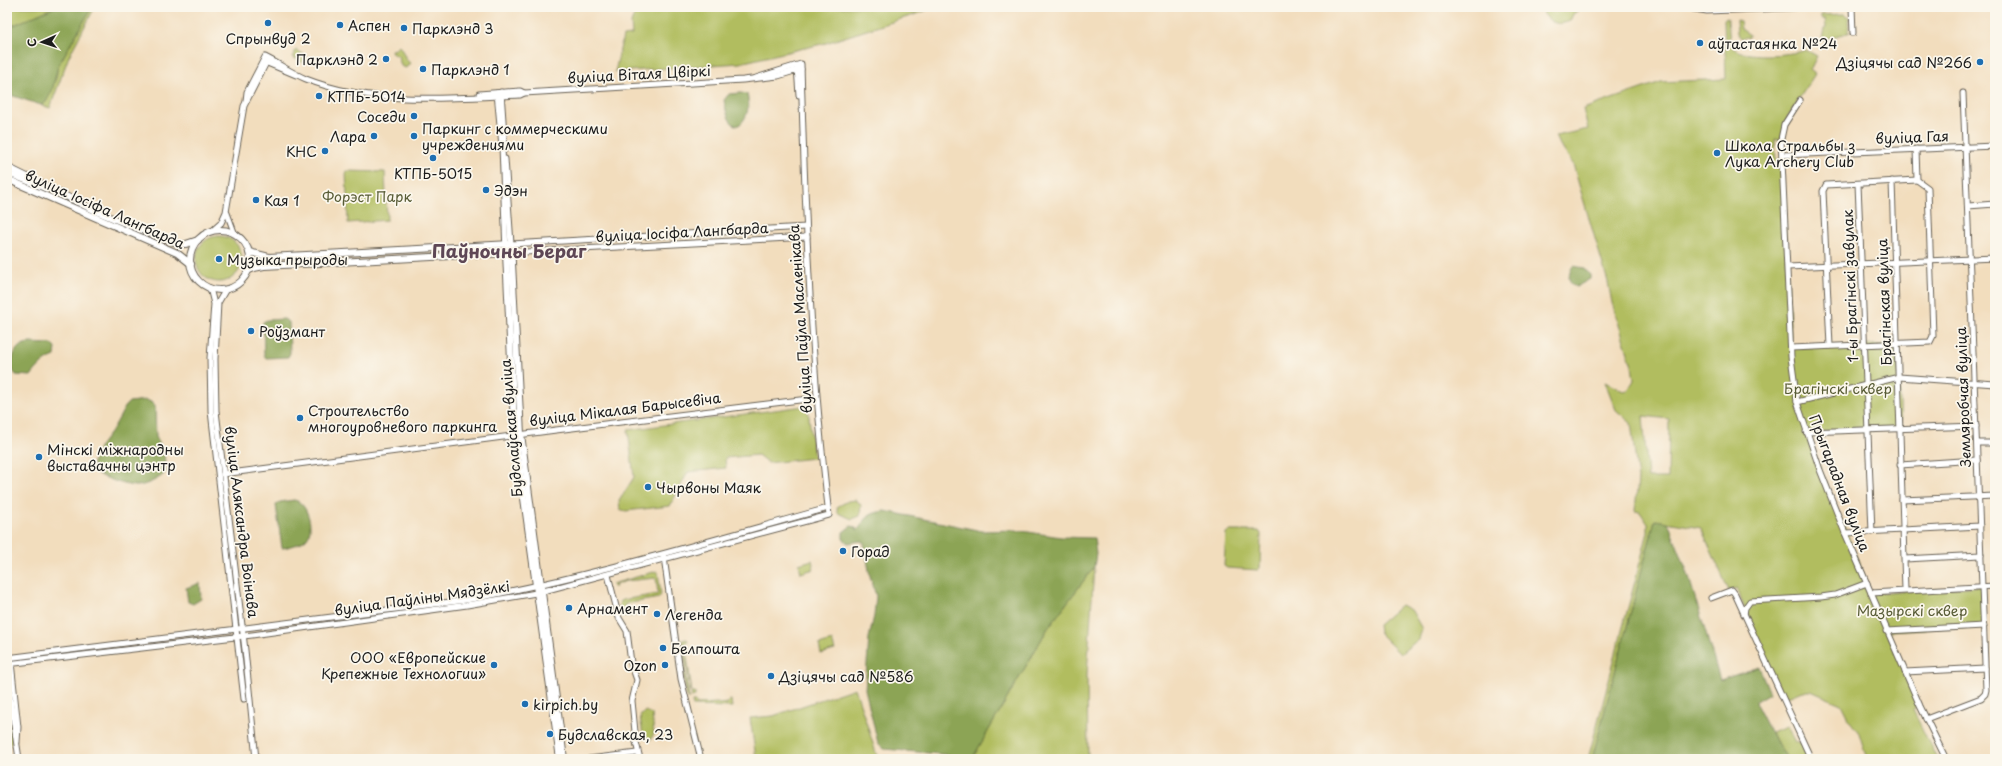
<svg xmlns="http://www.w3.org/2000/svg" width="2002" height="766" font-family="'Playpen Sans',sans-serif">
  <rect width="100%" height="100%" fill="#fbf7ec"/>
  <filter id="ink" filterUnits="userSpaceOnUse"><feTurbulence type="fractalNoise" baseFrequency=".025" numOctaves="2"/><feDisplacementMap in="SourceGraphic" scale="8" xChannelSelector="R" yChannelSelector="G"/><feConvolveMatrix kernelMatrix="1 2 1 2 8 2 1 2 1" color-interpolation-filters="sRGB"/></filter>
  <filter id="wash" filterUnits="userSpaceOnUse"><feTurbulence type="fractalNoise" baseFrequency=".012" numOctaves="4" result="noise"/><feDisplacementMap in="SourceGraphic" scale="16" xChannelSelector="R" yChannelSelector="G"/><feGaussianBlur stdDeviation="0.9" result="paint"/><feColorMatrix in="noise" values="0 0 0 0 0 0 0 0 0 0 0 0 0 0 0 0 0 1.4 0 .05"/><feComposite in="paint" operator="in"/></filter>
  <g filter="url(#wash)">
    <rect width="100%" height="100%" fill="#f2ddbd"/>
    <g fill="#b1bd5e" stroke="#666c3d" fill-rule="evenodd">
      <polygon points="7,7 55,7 7,28"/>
      <polygon points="92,7 95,7 69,56 50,108 41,105 46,102 56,78 58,66"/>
      <polygon points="637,7 933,7 920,13 826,43 740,63 615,72 623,36 632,35 631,23"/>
      <path d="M1516,7H1583L1573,14L1570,21C1556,27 1548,22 1541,9L1518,11Z"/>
      <polygon points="1845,14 1851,18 1848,19 1849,32 1851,32 1822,40 1824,28 1826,27 1825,19 1821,19 1821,15"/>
      <path d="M1728,18L1730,45C1740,60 1790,55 1806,50L1817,56L1810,70L1815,74L1788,116L1781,139H1775L1776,162H1782L1791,348L1898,344L1901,429L1806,432L1871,593L1982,586L1984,626L1886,631L1919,706L1913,710L1937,759H1867L1859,733L1849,720L1841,704L1811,691H1802L1783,699L1737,589L1729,591L1701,528L1655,520L1592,759H1588L1648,532V524L1640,512L1635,511L1638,479L1631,423L1616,410L1605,382L1623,391L1628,390L1634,380L1632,366L1612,303L1608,282L1579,185L1573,164L1560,145L1556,136L1588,129L1583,109L1661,82L1726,79L1724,19ZM1643,416L1669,419L1668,478H1648Z"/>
      <polygon points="1736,20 1740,21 1741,29 1750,35 1749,37 1741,38 1737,33"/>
      <path d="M399,46C403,49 403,57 410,63L406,68L401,66L398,56L392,53L391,50L396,49Z"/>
      <polygon points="296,50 307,56 304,63 292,57"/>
      <polygon points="346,171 385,172 387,220 348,223"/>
      <circle cx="219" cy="259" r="23"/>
      <polygon points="804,406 808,409 814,458 768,463 758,455 725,458 726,468 688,472 670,506 625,511 620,509 619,501 634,477 628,430"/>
      <polygon points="856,500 861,505 860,516 852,519 838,513 837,507 848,501"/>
      <polygon points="1228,531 1259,531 1261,534 1260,568 1258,570 1227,568 1224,566 1226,533"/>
      <polygon points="812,560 814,569 801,573 799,564"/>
      <polygon points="1094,567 1087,675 1088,759 972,759 1048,628"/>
      <path d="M657,571L658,572L661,594L659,598L625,604V613H636L635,616H622C619,609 617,606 622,600L658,594L656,578L626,581L615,585L616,587H613L612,584Z"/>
      <polygon points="1401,605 1412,611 1422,629 1419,639 1400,654 1379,633 1378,625"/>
      <polygon points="680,639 689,698 687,698 678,641"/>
      <polygon points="687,639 688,642 685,643 692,693 695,693 695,696 692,698 682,640"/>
      <polygon points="832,641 835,650 821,654 819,645"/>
      <polygon points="855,688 878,759 756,758 750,718 773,716"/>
      <polygon points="7,696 12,740 10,745 7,747"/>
      <polygon points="729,700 731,700 732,707 693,706 692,702 696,702 697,704 718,703 719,704 728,703"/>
      <polygon points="645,711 652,714 654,734 650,740 645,739 643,736 640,716"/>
      <polygon points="1787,726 1794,741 1804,744 1811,759 1788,759 1776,743 1771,732"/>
    </g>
    <g fill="#8ca455" stroke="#546038">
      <polygon points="55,7 92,7 58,66 52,91 46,102 41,105 7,94 7,28"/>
      <path d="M741,93L747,94C750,104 748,121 737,126C727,122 726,110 724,100L729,94Z"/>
      <path d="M1573,266L1584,268L1590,275V279L1576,287C1567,284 1568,273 1573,266Z"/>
      <polygon points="284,319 289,322 290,353 288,357 266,358 264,355 263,322 267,320"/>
      <path d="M29,343L52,344L56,348L55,356C44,360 38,367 31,376L16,375L11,368C13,355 15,345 29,343Z"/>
      <path d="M146,400L151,402L155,406L156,437L164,453L166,472C161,478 147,485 138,486C128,487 101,477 93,471C90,453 105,442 114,427C118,420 122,413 126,405L129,402Z"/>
      <path d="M294,500C308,502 315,531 306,539C303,542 298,544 294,545C290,546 286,548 282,548L276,505L280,502Z"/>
      <path d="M885,511L982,531L1015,530L1061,537L1094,538L1096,554L1094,567L1048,628L972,759H957L950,755L884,749L878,743L865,689L869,638L874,616L876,596L870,576L864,543L861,541L848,543L843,539V532L851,526L855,527L857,530C862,526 862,523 866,519C871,513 878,512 885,511Z"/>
      <polygon points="1655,520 1668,522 1687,571 1720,680 1759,667 1770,693 1755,702 1776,743 1788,759 1592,759"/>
      <polygon points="200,583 201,599 193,604 188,602 186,588"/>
    </g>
  </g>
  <g filter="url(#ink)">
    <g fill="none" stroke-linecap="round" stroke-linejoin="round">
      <g stroke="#676054" stroke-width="7">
        <g id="minor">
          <polyline points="1682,7 1707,11 1810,7"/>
          <polyline points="1852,7 1853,33"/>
          <polyline points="265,62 296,75"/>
          <polyline points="797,67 799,95"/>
          <polyline points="501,92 505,149"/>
          <polyline points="497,93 502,146 506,253 807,237"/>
          <polyline points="479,94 520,91 524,93"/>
          <polyline points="1800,100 1784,125 1781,139 1791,357 1797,402 1820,470 1845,533 1920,706 1946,759"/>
          <path d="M246,101L247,92L265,57C279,64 292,73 306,79C374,106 449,98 520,95L524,93L743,80L778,76L801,69"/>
          <polyline points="1782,155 1995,146"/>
          <polyline points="505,159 511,244 806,227"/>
          <polyline points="7,173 46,189"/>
          <polyline points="1892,181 1905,590"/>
          <polyline points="1858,184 1872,532"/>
          <polyline points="1968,206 1995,204"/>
          <polyline points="227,213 234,232"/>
          <polyline points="212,231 221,223 226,212 244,106 268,59"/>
          <polyline points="1788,267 1995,258"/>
          <polyline points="210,288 214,304 210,358 211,411 244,699"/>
          <polyline points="226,289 218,303 215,359 216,411 245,650 256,759"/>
          <polyline points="1830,346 1823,191 1826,185 1917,180"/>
          <polyline points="1791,348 1930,342 1933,336 1928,188 1917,180 1916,149"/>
          <polyline points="1797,402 1899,377 1995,384"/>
          <polyline points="1806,432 1976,426"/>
          <polyline points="1977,443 1995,443"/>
          <polyline points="1900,465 1977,460"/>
          <polyline points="223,474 556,430 816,398"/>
          <polyline points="1902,500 1995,496"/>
          <polyline points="1845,533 1980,526"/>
          <polyline points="664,557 681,679 701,759"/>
          <polyline points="1905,559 1981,555"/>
          <polyline points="608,575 619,618 627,631 631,663 637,680 632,701 636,742 640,759"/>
          <polyline points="1871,593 1995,586"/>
          <polyline points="1711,598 1732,590 1735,594 1811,759"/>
          <polyline points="1744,614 1745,608 1750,601 1821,597 1835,595 1867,583"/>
          <polyline points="1886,631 1984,626"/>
          <path d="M7,658L466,600C589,577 708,541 828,508"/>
          <polyline points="11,662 18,727 17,742"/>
          <path d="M7,664L252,635L467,605L536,593L829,515C811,366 805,215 801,64L756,78"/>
          <polyline points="1905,672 1985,668"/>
          <polyline points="7,678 19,759"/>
          <polyline points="1926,719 1981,698 1985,694 1986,690 1963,93"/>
          <polyline points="589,759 637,753"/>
        </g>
      </g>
      <g stroke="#676054" stroke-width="8">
        <g id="major">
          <polyline points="7,167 98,212 149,233 180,244 186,244 198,240"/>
          <polyline points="7,179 177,253 191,264"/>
          <circle cx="220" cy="260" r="30"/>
          <polyline points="249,252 269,257 511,244 521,434 564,759"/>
          <polyline points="247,271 254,268 264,266 506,253 514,426 560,759"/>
        </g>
      </g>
      <use href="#minor" stroke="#fff" stroke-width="5"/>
      <use href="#major" stroke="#fff" stroke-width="6"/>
    </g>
  </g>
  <g fill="#1f6fb2" stroke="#fbf7ec" stroke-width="1.5">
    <circle cx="268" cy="23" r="4"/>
    <circle cx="340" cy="25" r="4"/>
    <circle cx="404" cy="28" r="4"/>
    <circle cx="1700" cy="43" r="4"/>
    <circle cx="386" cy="59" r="4"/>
    <circle cx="1980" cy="62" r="4"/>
    <circle cx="423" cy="69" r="4"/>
    <circle cx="319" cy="96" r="4"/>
    <circle cx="414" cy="116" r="4"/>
    <circle cx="374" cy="136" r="4"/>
    <circle cx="414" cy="136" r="4"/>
    <circle cx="325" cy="151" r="4"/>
    <circle cx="1717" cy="153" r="4"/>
    <circle cx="433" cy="158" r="4"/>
    <circle cx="486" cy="190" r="4"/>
    <circle cx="256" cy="200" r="4"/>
    <circle cx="219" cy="259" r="4"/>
    <circle cx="251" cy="331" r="4"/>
    <circle cx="300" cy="418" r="4"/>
    <circle cx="39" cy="457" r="4"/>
    <circle cx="648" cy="487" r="4"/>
    <circle cx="843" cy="551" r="4"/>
    <circle cx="569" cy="608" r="4"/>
    <circle cx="657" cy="614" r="4"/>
    <circle cx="663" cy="648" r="4"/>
    <circle cx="494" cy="665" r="4"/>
    <circle cx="665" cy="665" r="4"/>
    <circle cx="771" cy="676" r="4"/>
    <circle cx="525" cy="704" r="4"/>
    <circle cx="550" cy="734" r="4"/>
  </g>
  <g text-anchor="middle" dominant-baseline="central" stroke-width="3.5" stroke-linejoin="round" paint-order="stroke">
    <g font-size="14" fill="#1c1c1c" stroke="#fbf7ec" text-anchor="start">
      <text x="348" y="25">Аспен</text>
      <text x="412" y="28">Парклэнд 3</text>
      <text x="268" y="38" text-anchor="middle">Спрынвуд 2</text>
      <text x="1708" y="43">аўтастаянка №24</text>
      <text x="378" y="59" text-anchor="end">Парклэнд 2</text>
      <text x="1972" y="62" text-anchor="end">Дзіцячы сад №266</text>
      <text x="431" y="69">Парклэнд 1</text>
      <text x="327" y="96">КТПБ-5014</text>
      <text x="406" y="116" text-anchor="end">Соседи</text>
      <text x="422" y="128">Паркинг с коммерческими<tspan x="422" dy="16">учреждениями</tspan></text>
      <text x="366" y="136" text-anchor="end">Лара</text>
      <text x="1725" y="145">Школа Стральбы з<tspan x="1725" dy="16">Лука Archery Club</tspan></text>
      <text x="317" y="151" text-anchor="end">КНС</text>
      <text x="433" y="173" text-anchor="middle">КТПБ-5015</text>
      <text x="494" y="190">Эдэн</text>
      <text x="264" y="200">Кая 1</text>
      <text x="227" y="259">Музыка прыроды</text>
      <text x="259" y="331">Роўзмант</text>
      <text x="308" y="410">Строительство<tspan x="308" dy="16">многоуровневого паркинга</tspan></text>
      <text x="47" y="449">Мінскі міжнародны<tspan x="47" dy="16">выставачны цэнтр</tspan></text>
      <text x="656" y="487">Чырвоны Маяк</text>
      <text x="851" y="551">Горад</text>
      <text x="577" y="608">Арнамент</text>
      <text x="665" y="614">Легенда</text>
      <text x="671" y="648">Белпошта</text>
      <text x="486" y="657" text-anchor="end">ООО «Европейские<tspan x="486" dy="16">Крепежные Технологии»</tspan></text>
      <text x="657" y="665" text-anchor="end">Ozon</text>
      <text x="779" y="676">Дзіцячы сад №586</text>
      <text x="533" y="704">kirpich.by</text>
      <text x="558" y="734">Будславская, 23</text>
    </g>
    <g font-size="14" fill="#1c1c1c" stroke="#fbf7ec">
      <text transform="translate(639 74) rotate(-3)">вуліца Віталя Цвіркі</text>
      <text transform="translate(1912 137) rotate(-2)">вуліца Гая</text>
      <text transform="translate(105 209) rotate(24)">вуліца Іосіфа Лангбарда</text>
      <text transform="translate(682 232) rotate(-3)">вуліца Іосіфа Лангбарда</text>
      <text transform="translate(1850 286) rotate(-92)">1-ы Брагінскі завулак</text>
      <text transform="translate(1884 302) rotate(-92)">Брагінская вуліца</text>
      <text transform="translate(800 319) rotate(-94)">вуліца Паўла Масленікава</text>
      <text transform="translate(1963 397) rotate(-92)">Земляробчая вуліца</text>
      <text transform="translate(625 409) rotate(-7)">вуліца Мікалая Барысевіча</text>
      <text transform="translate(511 428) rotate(-95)">Будслаўская вуліца</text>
      <text transform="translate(1840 483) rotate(69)">Прыгарадная вуліца</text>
      <text transform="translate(242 522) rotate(83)">вуліца Аляксандра Воінава</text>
      <text transform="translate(422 598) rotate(-8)">вуліца Паўліны Мядзёлкі</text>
    </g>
    <g font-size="14" fill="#585c36" stroke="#fbf7ec">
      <text x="367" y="196">Форэст Парк</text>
      <text x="1838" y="388">Брагінскі сквер</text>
      <text x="1912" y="610">Мазырскі сквер</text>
    </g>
    <g font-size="18" font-weight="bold" fill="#5e4755" stroke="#fbf7ec">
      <text x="509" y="250">Паўночны Бераг</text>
    </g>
  </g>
  <rect width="2002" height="766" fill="none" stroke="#fbf7ec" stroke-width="24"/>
  <g transform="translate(42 42) rotate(267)" stroke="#fbf7ec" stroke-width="3" paint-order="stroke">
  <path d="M0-3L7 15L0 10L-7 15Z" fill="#1c1c1c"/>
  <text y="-6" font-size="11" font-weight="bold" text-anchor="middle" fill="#1c1c1c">С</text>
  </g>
</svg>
